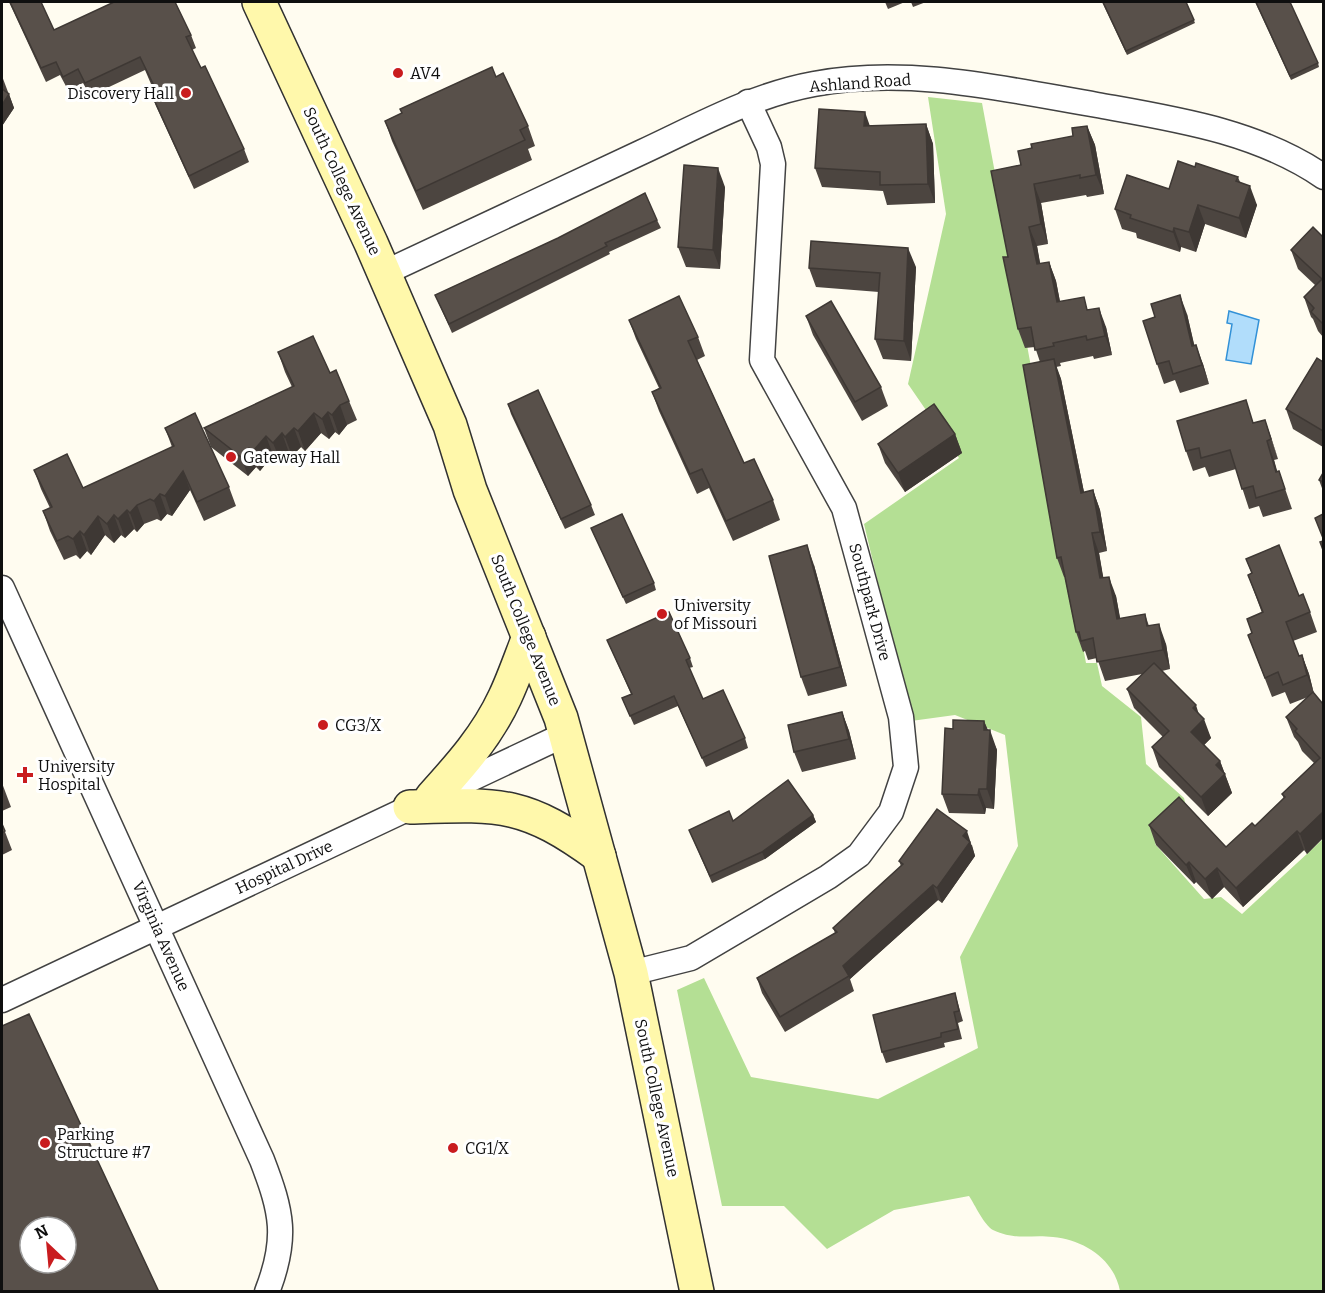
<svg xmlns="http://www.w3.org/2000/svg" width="1325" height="1293" font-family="Bitter,serif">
  <rect width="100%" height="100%" fill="#fffcf0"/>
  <path fill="#b4df94" d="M928,97L982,103L1086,663H1097L1102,686L1141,717L1146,764L1184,798L1188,815L1155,844L1204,899L1221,897L1242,914L1323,839V1291H1120C1114,1259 1084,1240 1053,1237C1031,1234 1016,1241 993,1230C984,1225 975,1205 969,1196L894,1210L827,1249L784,1206H722L677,990L704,978L751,1077L878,1099L978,1048L960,957L1018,846L1005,735L955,715L911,721L864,524L959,458L908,384L946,214Z"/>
  <polygon fill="#b1ddfb" stroke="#3291d7" stroke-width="1.5" points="1229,311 1259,320 1251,364 1226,360 1232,324 1227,323"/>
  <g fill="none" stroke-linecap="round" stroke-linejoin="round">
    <g stroke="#424242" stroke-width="27">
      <g id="street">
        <path d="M384,273C470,233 556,192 642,152C698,126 753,95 814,84C908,66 1004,89 1097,105C1175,119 1257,131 1324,177"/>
        <path d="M2,588L262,1160C282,1212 288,1238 267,1292"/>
        <polyline points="631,973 691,958 828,877 859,855 891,812 906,767 901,717 844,508 762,360 773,164 769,147 748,102"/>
        <polyline points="2,1000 566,734"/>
      </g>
    </g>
    <g stroke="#313131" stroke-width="36">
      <g id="secondary">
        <polyline points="259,2 371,243 450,425 470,490 561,718 631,973 697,1292"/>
        <path d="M432,797C460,766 487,736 505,697C514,678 521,657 529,637"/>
        <path d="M410,807C499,804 524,801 599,856"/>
      </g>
    </g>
    <use href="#street" stroke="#fff" stroke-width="24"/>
    <use href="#secondary" stroke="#fff8ab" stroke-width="33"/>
  </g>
  <g fill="#4c4540">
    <polygon points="9,2 41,2 54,30 191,35 196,48 192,50 244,149 249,162 194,189 156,106 151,93 154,91 145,70 90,96 83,83 68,90 60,75 46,82"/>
    <polygon points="885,2 905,2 888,9"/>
    <polygon points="911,2 926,2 913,7"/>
    <polygon points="1102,2 1186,2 1195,23 1127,55"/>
    <polygon points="1255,2 1318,63 1319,67 1291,80"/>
    <polygon points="2,76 14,108 2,126"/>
    <polygon points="496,77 528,126 535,146 528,149 532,160 423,210 392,141 385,121 402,113"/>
    <polygon points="926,124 933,144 935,203 887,205 883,191 822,187 815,168 870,126"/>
    <polygon points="1087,126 1095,145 1104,194 1087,197 1086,195 1041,203 1048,244 1037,246 1040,264 1049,262 1056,281 1060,302 1089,310 1106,327 1112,355 1094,359 1093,356 1060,363 1061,366 1056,367 1061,379 1084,492 1093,490 1100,510 1107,551 1099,553 1103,578 1116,596 1120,619 1145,614 1149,626 1166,644 1170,669 1162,671 1198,713 1211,738 1204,745 1220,761 1232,793 1208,816 1159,767 1152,747 1163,737 1134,708 1127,689 1142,674 1105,681 1097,658 1088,660 1085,651 1083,652 1076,632 1065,577 1064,577 1057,558 1040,362 1035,347 1025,348 1018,329 1008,257 1021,165 1032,148 1073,136"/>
    <polygon points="1195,167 1238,177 1240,182 1257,205 1246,238 1205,224 1196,252 1181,247 1180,252 1137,238 1136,233 1122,229 1115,209 1169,189"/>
    <polygon points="725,187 720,269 686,267 678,247"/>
    <polygon points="657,220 661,228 609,252 610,254 452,333 435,295"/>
    <polygon points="1323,236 1323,337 1318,331 1313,319 1311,317 1304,297 1315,285 1298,269 1291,250"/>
    <polygon points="916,267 911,361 883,359 875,339 879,292 816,287 809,268"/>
    <polygon points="1187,314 1194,345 1203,364 1209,384 1180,393 1175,380 1164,384 1157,364"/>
    <polygon points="806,316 881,387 888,406 862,421 813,335"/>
    <polygon points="629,320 698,337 705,356 697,360 744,463 773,500 780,520 733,541 709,488 697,494 659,411 652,392 659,388 636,339"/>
    <polygon points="278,352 330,373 349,401 357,420 347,425 339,435 335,432 329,439 321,433 305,451 301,447 292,456 289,453 281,462 273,455 260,471 256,467 248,476 211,447 204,428 292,387 285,372"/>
    <polygon points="1323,362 1323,447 1293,429 1286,409"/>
    <polygon points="508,404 591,505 595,515 565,529 511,414"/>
    <polygon points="1265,420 1278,459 1274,460 1277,472 1279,471 1292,509 1263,517 1259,506 1249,509 1236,469 1209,477 1205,467 1193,471 1186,451 1254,423"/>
    <polygon points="165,428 229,487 236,506 204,521 190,490 172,516 167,514 161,521 157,519 144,524 137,532 134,529 125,538 121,535 114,543 105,535 91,555 87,551 80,559 76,555 64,560 50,531 43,511 50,508 41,489 34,470 83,488 172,447"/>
    <polygon points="955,434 962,453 905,492 885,463 878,444"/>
    <polygon points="1323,473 1323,491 1319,480"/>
    <polygon points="591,528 654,583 656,590 626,604"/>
    <polygon points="1246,559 1299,596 1310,612 1317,632 1293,641 1299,656 1302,655 1309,674 1314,694 1323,704 1323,838 1307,854 1304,850 1243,907 1224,887 1212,899 1196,882 1194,884 1156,845 1149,825 1226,847 1255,826 1284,799 1282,794 1314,763 1302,751 1298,742 1294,737 1286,717 1308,697 1290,704 1285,692 1272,697 1248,635 1252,633 1247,619 1262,613 1248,575 1252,574"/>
    <polygon points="814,565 847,686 808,696 801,677"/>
    <polygon points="607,640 690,658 693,667 689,668 703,699 745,738 748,748 706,767 678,706 634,725 622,698 631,694"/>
    <polygon points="842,712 849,731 856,759 802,772 794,752"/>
    <polygon points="984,721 997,750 994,809 986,808 985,814 949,813 942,794 953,729"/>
    <polygon points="2,783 11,807 2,811"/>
    <polygon points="813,815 816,822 765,859 712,883 689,830"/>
    <polygon points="2,824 12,850 2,855"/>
    <polygon points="972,845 975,856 942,903 938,900 850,979 854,991 785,1032 762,993 757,978 835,933 833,928 901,866 899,861"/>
    <polygon points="955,993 963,1021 958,1023 962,1039 944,1043 945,1047 886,1063 882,1052"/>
  </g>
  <g fill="#3e3834">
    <polygon points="9,94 14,108 2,126 2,105"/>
    <polygon points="865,112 872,132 864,126"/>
    <polygon points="926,124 933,144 935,203 928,184"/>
    <polygon points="1087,126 1095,145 1104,194 1096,175"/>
    <polygon points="718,168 725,187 720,269 713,250"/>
    <polygon points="1034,184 1041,203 1048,244 1041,224"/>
    <polygon points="1250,186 1257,205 1246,238 1239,218"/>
    <polygon points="1198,205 1205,224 1196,252 1189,232"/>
    <polygon points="1029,227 1037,246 1044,284 1037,264"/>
    <polygon points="1174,228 1181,247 1180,252 1173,232"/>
    <polygon points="908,248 916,267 911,361 904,341"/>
    <polygon points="1049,262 1056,281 1064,322 1057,302"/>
    <polygon points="1180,295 1187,314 1199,365 1192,346"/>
    <polygon points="1099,308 1106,327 1112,355 1105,336"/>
    <polygon points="1196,345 1203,364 1209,384 1202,365"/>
    <polygon points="1054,359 1061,379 1088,512 1081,493"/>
    <polygon points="340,405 347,425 339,435 332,415"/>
    <polygon points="328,412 335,432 329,439 322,419"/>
    <polygon points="314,413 321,433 305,451 298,431"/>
    <polygon points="1265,420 1272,440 1278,459 1271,439"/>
    <polygon points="294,428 301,447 292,456 285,437"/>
    <polygon points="282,433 289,453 281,462 273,443"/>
    <polygon points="955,434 962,453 905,492 898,473"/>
    <polygon points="266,436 273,455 260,471 253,451"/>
    <polygon points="1267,441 1274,460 1283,491 1276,472"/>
    <polygon points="249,448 256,467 248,476 241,457"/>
    <polygon points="183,471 190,490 172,516 165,496"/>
    <polygon points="1093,490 1100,510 1107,551 1100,532"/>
    <polygon points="160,494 167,514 161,521 154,501"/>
    <polygon points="137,505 144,524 137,532 130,513"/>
    <polygon points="127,510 134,529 125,538 118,519"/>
    <polygon points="114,515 121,535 114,543 107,524"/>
    <polygon points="98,516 105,535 91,555 84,535"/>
    <polygon points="80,531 87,551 80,559 73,539"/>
    <polygon points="1092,533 1099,553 1107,598 1100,578"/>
    <polygon points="807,545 814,565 847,686 840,667"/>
    <polygon points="1109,577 1116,596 1124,639 1117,619"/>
    <polygon points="1159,624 1166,644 1170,669 1163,650"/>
    <polygon points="1302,655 1309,674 1314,694 1307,675"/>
    <polygon points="1196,705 1201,721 1204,719 1211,738 1198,751 1191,732 1193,708"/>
    <polygon points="842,712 849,731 856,759 849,739"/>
    <polygon points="984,721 990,737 990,730 997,750 994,809 987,789"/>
    <polygon points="1220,761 1232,793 1208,816 1201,797 1216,765"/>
    <polygon points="979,789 986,808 985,814 978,795"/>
    <polygon points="1323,812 1323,838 1307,854 1300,834"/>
    <polygon points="813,815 816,822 765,859 762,852"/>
    <polygon points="967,831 975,856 942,903 937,888 963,836"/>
    <polygon points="1297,831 1304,850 1243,907 1236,888"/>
    <polygon points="1189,862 1196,882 1194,884 1186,865"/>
    <polygon points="1217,868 1224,887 1212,899 1205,879"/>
    <polygon points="933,885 938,900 850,979 843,966"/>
  </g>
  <g fill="#58504a" stroke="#3e3834" stroke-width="1.5" fill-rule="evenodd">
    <polygon points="10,2 41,2 54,30 114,2 175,2 191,35 186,37 201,68 205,66 244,149 189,176 151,93 156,90 140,57 85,83 78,69 63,77 56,62 41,68"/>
    <polygon points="1103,2 1186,2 1194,20 1126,51"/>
    <polygon points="1256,2 1290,2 1318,63 1290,76"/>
    <polygon points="492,67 496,77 503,73 528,126 520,130 525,140 416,191 385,121 402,113 400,109"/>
    <polygon points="2,89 9,94 2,105"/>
    <polygon points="819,109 865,112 864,126 926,124 928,184 880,185 880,172 815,168"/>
    <polygon points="1087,126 1096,175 1080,178 1080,175 1034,184 1041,224 1029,227 1037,264 1049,262 1057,302 1084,297 1087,310 1099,308 1105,336 1087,340 1086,336 1053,343 1054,346 1035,350 1031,327 1018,329 1003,257 1008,257 991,171 1021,165 1018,151 1032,148 1031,144 1073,136 1072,128"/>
    <polygon points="1178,161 1195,167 1196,163 1238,177 1236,181 1250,186 1239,218 1198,205 1189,232 1174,228 1173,232 1130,218 1131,215 1115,209 1127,175 1169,189"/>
    <polygon points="684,165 718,168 713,250 678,247"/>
    <polygon points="645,193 657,220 605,243 607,246 449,324 435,295 558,238"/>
    <polygon points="1313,227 1323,237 1323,236 1323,324 1311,312 1314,308 1304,297 1322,279 1291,250"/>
    <polygon points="811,241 908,248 904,341 875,339 880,273 809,268"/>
    <polygon points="1180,295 1192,346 1196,345 1202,365 1173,374 1169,361 1157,364 1143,321 1155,317 1151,304"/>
    <polygon points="679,296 698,337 688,341 744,463 754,459 773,500 726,521 702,469 690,474 652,392 661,388 629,320"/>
    <polygon points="831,301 881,387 855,402 806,316"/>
    <polygon points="313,336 330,373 336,370 349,401 340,405 332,415 328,412 322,419 314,413 298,431 294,428 285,437 282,433 273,443 266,436 253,451 249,448 241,457 204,428 294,386 278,352"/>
    <polygon points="1317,358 1323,362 1323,431 1286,409"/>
    <polygon points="1054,359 1081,493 1093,490 1100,532 1092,533 1100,578 1109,577 1117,619 1145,614 1147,626 1159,624 1163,650 1097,662 1093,638 1081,641 1079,632 1076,632 1061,557 1057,558 1023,365"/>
    <polygon points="538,390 591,505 561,519 508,404"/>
    <polygon points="1246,400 1253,423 1265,420 1271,439 1267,441 1276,472 1279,471 1285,489 1256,498 1253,486 1242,489 1230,450 1201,458 1199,448 1186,451 1177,421"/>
    <polygon points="934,404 955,434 898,473 878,444"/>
    <polygon points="195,413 229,487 197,502 183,471 165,496 160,494 154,501 150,499 137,505 130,513 127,510 118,519 114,515 107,524 98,516 84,535 80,531 73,539 68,536 57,541 43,511 52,507 34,470 67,454 83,488 174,446 165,428"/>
    <polygon points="1323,473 1323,482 1319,480"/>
    <polygon points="622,514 654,583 623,597 591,528"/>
    <polygon points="1323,514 1323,538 1315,518"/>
    <polygon points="1323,541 1323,550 1320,542"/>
    <polygon points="807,545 840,667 801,677 769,556"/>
    <polygon points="1279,545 1299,596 1303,594 1310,612 1286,622 1299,656 1302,655 1307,675 1283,685 1278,672 1265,678 1248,635 1252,633 1247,619 1263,612 1248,575 1252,573 1246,559"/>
    <polygon points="669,612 690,658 686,660 703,699 723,690 745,738 702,758 674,696 630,716 622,698 632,694 607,640"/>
    <polygon points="1154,663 1196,705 1193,708 1204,719 1191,732 1220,761 1216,765 1225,774 1201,797 1152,747 1169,731 1127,689"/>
    <polygon points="1313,692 1323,704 1323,812 1300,834 1297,831 1236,888 1217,868 1205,879 1189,862 1186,865 1149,825 1179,797 1226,847 1252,823 1255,826 1285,797 1282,794 1320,758 1295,731 1297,729 1286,717"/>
    <polygon points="842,712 849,739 794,752 788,725"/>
    <polygon points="953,720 984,721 984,730 990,730 987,789 979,789 978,795 942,794 945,728 953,729"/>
    <polygon points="788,780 813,815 762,852 710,876 689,830 729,811 733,821"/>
    <polygon points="937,809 967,831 963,836 970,842 937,888 933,885 843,966 849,976 780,1017 757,978 837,932 833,928 903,864 899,861"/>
    <polygon points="2,824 5,831 2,833"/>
    <polygon points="955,993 959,1011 954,1012 958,1029 941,1033 941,1037 882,1052 873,1015"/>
    <path d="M29,1014L159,1292H2V1026ZM30,1227H66V1263H30Z"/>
  </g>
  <g fill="#c91c1f" stroke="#fff" stroke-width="2">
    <circle cx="398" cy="73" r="6"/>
    <circle cx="186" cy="93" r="6"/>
    <circle cx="231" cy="457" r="6"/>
    <circle cx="662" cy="614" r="6"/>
    <circle cx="323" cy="725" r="6"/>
    <path d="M22 766h6v6h6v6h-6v6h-6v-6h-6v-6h6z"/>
    <circle cx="45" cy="1143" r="6"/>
    <circle cx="453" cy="1148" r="6"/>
  </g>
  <g text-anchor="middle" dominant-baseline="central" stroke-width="6" stroke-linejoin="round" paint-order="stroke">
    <g font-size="16" fill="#0f0f0f" stroke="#fff" text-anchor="start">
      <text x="410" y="73">AV4</text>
      <text x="174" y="93" text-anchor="end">Discovery Hall</text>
      <text x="243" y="457">Gateway Hall</text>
      <text x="674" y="605">University<tspan x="674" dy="18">of Missouri</tspan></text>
      <text x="335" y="725">CG3/X</text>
      <text x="38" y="766">University<tspan x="38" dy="18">Hospital</tspan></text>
      <text x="57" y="1134">Parking<tspan x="57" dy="18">Structure #7</tspan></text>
      <text x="465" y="1148">CG1/X</text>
    </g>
    <g font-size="16" fill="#0f0f0f" stroke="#fff">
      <text transform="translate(860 83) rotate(-4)">Ashland Road</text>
      <text transform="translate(342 181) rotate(65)">South College Avenue</text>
      <text transform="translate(870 602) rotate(75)">Southpark Drive</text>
      <text transform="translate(526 630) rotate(68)">South College Avenue</text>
      <text transform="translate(284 867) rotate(-25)">Hospital Drive</text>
      <text transform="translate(161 936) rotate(66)">Virginia Avenue</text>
      <text transform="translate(657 1098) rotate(78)">South College Avenue</text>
    </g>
  </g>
  <rect width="1325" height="1293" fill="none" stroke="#0f0f0f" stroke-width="6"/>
  <g transform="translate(48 1245) rotate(334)"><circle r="28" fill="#ffffff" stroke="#9f9f9f" stroke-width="1.5"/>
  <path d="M0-4.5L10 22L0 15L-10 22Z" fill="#c91c1f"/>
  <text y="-9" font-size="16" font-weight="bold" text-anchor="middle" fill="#0f0f0f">N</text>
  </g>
</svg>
